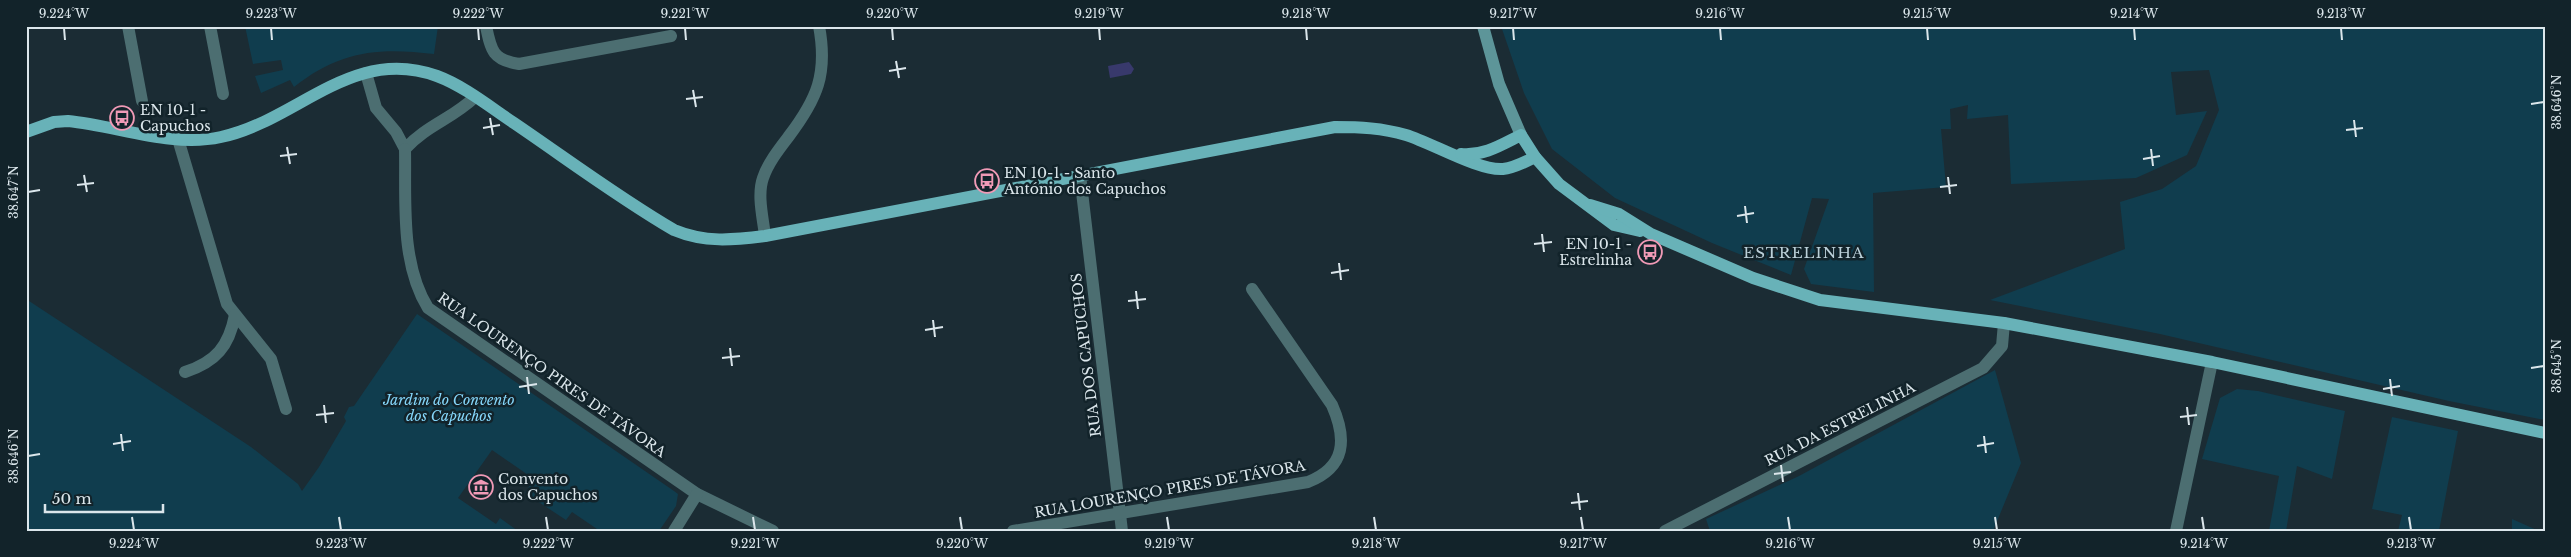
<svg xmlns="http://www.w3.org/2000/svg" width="2571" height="557" font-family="'Libre Baskerville',serif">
  <rect width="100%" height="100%" fill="#1b2c34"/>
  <g fill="#103d4e">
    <path d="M245,26H438L434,54C378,47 339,51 294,87L290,80L261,93L255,76L283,70L281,60L253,64Z"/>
    <polygon points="1501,26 2545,26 2545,420 2449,401 2160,334 1990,300 2125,249 2120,202 2162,189 2196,166 2219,110 2209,70 2171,72 2176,115 2207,111 2187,155 2136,178 2011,184 2008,115 1967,119 1968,105 1950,109 1951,129 1941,129 1946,187 1873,193 1874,292 1811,284 1804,269 1829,199 1812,198 1791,275 1712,243 1615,198 1552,149 1524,93"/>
    <polygon points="26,299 251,447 298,484 302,491 319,467 346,421 344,417 349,407 354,406 417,314 674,491 678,494 676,506 659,531 600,531 572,512 566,520 525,493 534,479 492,450 458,498 496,524 500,518 518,531 26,531"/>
    <polygon points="1995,370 2021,463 1993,531 1710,531 1706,519 1799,476"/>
    <polygon points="2237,389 2258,391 2345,411 2332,479 2297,466 2286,531 2269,531 2279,476 2202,459 2220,398"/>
    <polygon points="2392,417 2458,431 2439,531 2398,531 2402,515 2372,509"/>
    <polygon points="2512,519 2539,531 2512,531"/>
  </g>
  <polygon fill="#38396c" points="1129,62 1134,69 1131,74 1110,78 1108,66"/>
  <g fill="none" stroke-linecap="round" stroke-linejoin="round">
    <g stroke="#4c6e71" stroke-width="12">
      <polyline points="128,26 142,101"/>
      <polyline points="210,26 223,94"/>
      <path d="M486,26C491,51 493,60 519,64L671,36"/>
      <path d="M366,73L376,108L396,132L405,149C427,125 452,119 475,97"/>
      <polyline points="178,139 227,304 271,359 286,409"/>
      <path d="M405,149C406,200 400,263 428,308L697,494L773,531"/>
      <polyline points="1080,175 1122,531"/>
      <path d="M765,236C763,218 757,195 763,178C768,163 779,149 789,136C817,99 828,74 819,26"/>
      <path d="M185,372C216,362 229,346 235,315"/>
      <polyline points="674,531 697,494"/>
      <path d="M1013,531L1308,482C1346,467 1347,439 1332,405L1252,289"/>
      <polyline points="1665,531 1983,368 2002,346 2004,323"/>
      <polyline points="2176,531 2212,362"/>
    </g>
    <polyline stroke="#5d9599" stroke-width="12" points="1483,26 1499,84 1521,135"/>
    <g stroke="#68b2b8" stroke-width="12">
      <path d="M26,132L54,122L68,121C118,126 172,148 221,137C297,121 352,45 437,76C464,86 490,107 514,123C567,159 619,198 674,230C705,243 733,240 765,236L1335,127C1360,127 1382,128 1406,135C1432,143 1479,171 1503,169C1514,168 1525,162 1535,157"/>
      <path d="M1461,154C1484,156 1501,145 1521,135L1535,157L1559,184L1614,225L1640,231"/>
      <polyline points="1590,205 1619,214 1651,234 1753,278 1820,300 2004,323 2212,362 2545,433"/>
    </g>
  </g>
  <path fill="none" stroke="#dbe6eb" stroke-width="2" d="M64,28L65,40M271,28L272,40M478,28L479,40M685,28L686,40M892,28L893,40M1099,28L1100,40M1306,28L1307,40M1513,28L1514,40M1720,28L1721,40M1927,28L1928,40M2134,28L2135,40M2341,28L2342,40M896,61L899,78M889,71L906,68M693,90L696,107M686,99L703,97M2531,104L2544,102M490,118L493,135M2354,120L2356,137M483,128L500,125M2346,130L2363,128M287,147L290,164M2151,149L2153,166M280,156L297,154M2143,159L2160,156M84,175L87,192M1948,177L1950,194M77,185L94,183M1940,187L1957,185M28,192L40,190M1745,206L1747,223M1737,216L1754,213M1542,234L1544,252M1534,244L1552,242M1339,263L1341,280M1331,273L1349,270M1136,291L1138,309M1128,301L1146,299M933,320L935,337M925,330L943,327M730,348L732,366M722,358L740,356M2531,368L2544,366M527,377L529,394M2390,379L2392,396M519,387L537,384M2383,389L2400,386M324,405L326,423M2187,407L2189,425M316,415L334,413M2180,417L2197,415M121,434L123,451M1984,436L1986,453M113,444L131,441M1977,446L1994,443M28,456L40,454M1781,465L1783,482M1774,474L1791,472M1578,493L1580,510M1571,503L1588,501M132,517L134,530M339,517L341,530M546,517L548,530M753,517L755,530M960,517L962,530M1167,517L1169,530M1374,517L1376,530M1581,517L1583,530M1788,517L1790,530M1995,517L1997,530M2202,517L2204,530M2409,517L2411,530"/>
  <defs>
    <g id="bus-ring" transform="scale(1.25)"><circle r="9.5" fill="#12232a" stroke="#f09ab6" stroke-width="1.5"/><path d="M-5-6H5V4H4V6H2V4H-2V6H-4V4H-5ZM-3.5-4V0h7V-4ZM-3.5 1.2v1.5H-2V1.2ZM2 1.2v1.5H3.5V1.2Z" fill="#f09ab6"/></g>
    <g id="museum-ring" transform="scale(1.25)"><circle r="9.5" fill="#12232a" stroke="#f09ab6" stroke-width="1.5"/><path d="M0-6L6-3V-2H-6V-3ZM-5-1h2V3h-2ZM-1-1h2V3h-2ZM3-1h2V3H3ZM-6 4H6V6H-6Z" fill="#f09ab6"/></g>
  </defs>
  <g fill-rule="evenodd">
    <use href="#bus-ring" x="122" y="118"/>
    <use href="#bus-ring" x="987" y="181"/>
    <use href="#bus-ring" x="1650" y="252"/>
    <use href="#museum-ring" x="481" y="487"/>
  </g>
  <g text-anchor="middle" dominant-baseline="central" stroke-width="5" stroke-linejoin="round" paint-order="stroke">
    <g font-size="14" fill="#dbe6eb" stroke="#12232a" text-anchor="start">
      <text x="140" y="110">EN 10-1 -<tspan x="140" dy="16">Capuchos</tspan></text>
      <text x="1004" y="173">EN 10-1 - Santo<tspan x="1004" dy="16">António dos Capuchos</tspan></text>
      <text x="1632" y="244" text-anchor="end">EN 10-1 -<tspan x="1632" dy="16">Estrelinha</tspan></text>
      <text x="498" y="479">Convento<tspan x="498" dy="16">dos Capuchos</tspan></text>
    </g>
    <g font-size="14" fill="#dbe6eb" stroke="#12232a">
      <text transform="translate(1086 355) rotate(-97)">RUA DOS CAPUCHOS</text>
      <text transform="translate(552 375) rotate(35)">RUA LOURENÇO PIRES DE TÁVORA</text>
      <text transform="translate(1840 424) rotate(-27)">RUA DA ESTRELINHA</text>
      <text transform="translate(1170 489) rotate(-10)">RUA LOURENÇO PIRES DE TÁVORA</text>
    </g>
    <g font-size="14" font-style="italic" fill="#85d6fa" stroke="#12232a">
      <text x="449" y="400">Jardim do Convento<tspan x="449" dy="16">dos Capuchos</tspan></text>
    </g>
    <g font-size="15" letter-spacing="1" fill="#bbd0d9" stroke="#12232a">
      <text x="1804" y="252">ESTRELINHA</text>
    </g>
  </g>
  <rect width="2571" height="557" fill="none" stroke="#12232a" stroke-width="55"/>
  <path d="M45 504v8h118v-8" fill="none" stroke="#dbe6eb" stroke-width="2.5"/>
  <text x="52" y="504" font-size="15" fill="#dbe6eb" stroke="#12232a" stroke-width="4" paint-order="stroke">50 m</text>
  <rect x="28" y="28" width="2516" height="502" fill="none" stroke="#dbe6eb" stroke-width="2"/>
  <g font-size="12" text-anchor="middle" fill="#dbe6eb">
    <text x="64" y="18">9.224°W</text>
    <text x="271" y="18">9.223°W</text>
    <text x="478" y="18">9.222°W</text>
    <text x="685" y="18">9.221°W</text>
    <text x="892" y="18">9.220°W</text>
    <text x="1099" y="18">9.219°W</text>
    <text x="1306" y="18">9.218°W</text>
    <text x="1513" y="18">9.217°W</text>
    <text x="1720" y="18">9.216°W</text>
    <text x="1927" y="18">9.215°W</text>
    <text x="2134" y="18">9.214°W</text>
    <text x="2341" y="18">9.213°W</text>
    <text transform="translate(2557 102) rotate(-90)" y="4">38.646°N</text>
    <text transform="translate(14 192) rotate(-90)" y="4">38.647°N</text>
    <text transform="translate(2557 366) rotate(-90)" y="4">38.645°N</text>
    <text transform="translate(14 456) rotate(-90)" y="4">38.646°N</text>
    <text x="134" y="548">9.224°W</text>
    <text x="341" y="548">9.223°W</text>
    <text x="548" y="548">9.222°W</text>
    <text x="755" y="548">9.221°W</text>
    <text x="962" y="548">9.220°W</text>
    <text x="1169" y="548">9.219°W</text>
    <text x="1376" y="548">9.218°W</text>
    <text x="1583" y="548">9.217°W</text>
    <text x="1790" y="548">9.216°W</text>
    <text x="1997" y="548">9.215°W</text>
    <text x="2204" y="548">9.214°W</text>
    <text x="2411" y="548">9.213°W</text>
  </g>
</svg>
